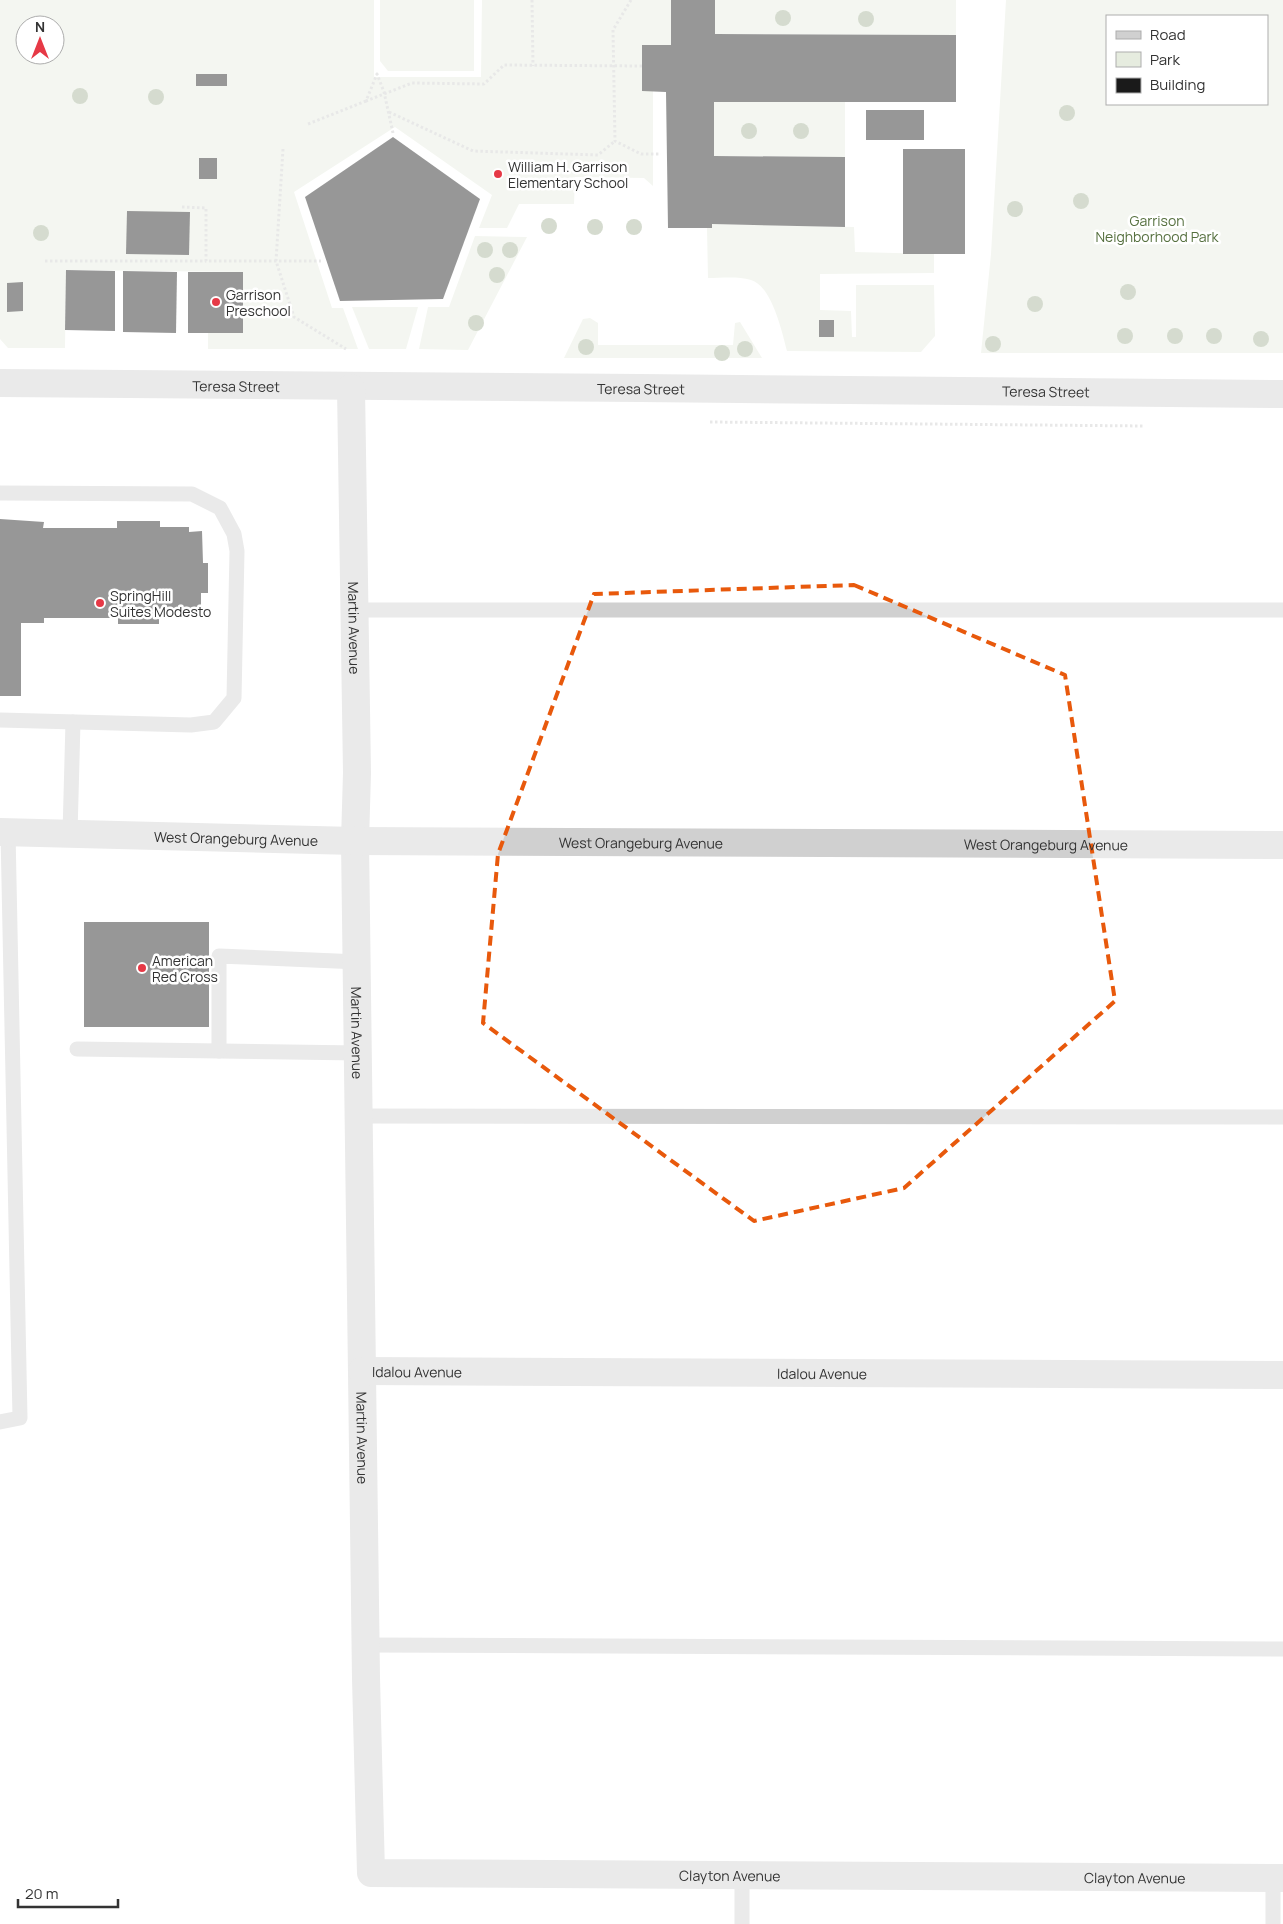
<svg xmlns="http://www.w3.org/2000/svg" width="1283" height="1924" font-family="Manrope,sans-serif">
  <rect width="100%" height="100%" fill="#fff"/>
  <g fill="#e6ecdf" fill-rule="evenodd">
    <path d="M0,0H374V77H481L482,0H671V45H642V90L653,91V186L644,178L575,177L574,204H519L507,228H479L492,195L395,127L294,192L332,308H343L358,349H208V333L243,272L66,270L65,348H8L0,339ZM25,25H55V55H25ZM196,74H226L227,86H196Z"/>
    <polygon points="380,0 474,0 474,71 388,71 380,61"/>
    <polygon points="715,0 956,0 956,35 715,34"/>
    <path d="M1006,0H1283V353H981L991,254ZM1107,16H1267V104H1107Z"/>
    <polygon points="714,102 845,102 845,157 714,156"/>
    <path d="M712,224L854,227L855,252L934,254V273L820,274V310L851,311L852,337H856V285H934L935,336L921,352L787,351C782,332 772,286 751,280C738,276 721,278 708,278L707,228H712ZM819,321H834V337H819Z"/>
    <polygon points="475,236 527,237 468,350 419,349 428,307 449,307"/>
    <polygon points="352,307 418,307 406,349 369,349"/>
    <polygon points="590,318 598,323 598,345 733,345 735,323 740,322 762,358 564,358 583,319"/>
  </g>
  <g fill="#1a1a1a">
    <polygon points="671,0 715,0 715,34 956,35 956,102 714,102 714,156 845,157 845,227 712,224 712,228 668,228 666,92 642,91 642,45 671,45"/>
    <rect x="196" y="74" width="31" height="12"/>
    <rect x="866" y="110" width="58" height="30"/>
    <polygon points="393,137 480,199 443,299 340,301 305,197"/>
    <rect x="903" y="149" width="62" height="105"/>
    <rect x="199" y="158" width="18" height="21"/>
    <polygon points="127,211 190,212 189,255 126,254"/>
    <polygon points="66,270 115,271 115,331 65,330"/>
    <polygon points="123,271 177,272 176,333 123,332"/>
    <rect x="188" y="272" width="55" height="61"/>
    <polygon points="23,282 23,311 7,312 7,283"/>
    <rect x="819" y="320" width="15" height="17"/>
    <polygon points="0,519 44,522 43,528 117,528 117,521 160,521 160,527 189,527 189,532 202,531 203,563 208,563 208,593 201,593 201,614 188,614 188,618 159,618 159,624 118,624 118,618 44,618 44,623 21,623 21,696 0,696"/>
    <rect x="84" y="922" width="125" height="105"/>
  </g>
  <g fill="none" stroke-linecap="round" stroke-linejoin="round">
    <g stroke="#cdcdcd" stroke-width="3" stroke-dasharray="2.5 2.5" stroke-linecap="butt">
      <polyline points="532,0 533,66"/>
      <polyline points="631,0 613,30 615,141 641,154 661,154"/>
      <polyline points="389,112 473,151 598,155 615,141"/>
      <polyline points="308,124 366,101"/>
      <polyline points="393,133 384,92 377,74 366,101 412,83 484,84 504,65 642,66"/>
      <polyline points="283,149 276,261 294,317 346,349"/>
      <polyline points="182,207 206,208 206,261 321,261"/>
      <polyline points="45,261 206,261"/>
      <polyline points="710,422 1144,426"/>
    </g>
    <g stroke="#d0d0d0" stroke-width="15">
      <polyline points="0,493 192,494 220,508 234,534 237,551 234,698 214,722 191,725 0,720"/>
      <polyline points="353,610 1283,610"/>
      <polyline points="70,834 73,722"/>
      <polyline points="77,1049 359,1053"/>
      <polyline points="219,1051 219,956 359,962"/>
      <polyline points="360,1116 1283,1117"/>
      <polyline points="0,1422 20,1418 8,832"/>
      <polyline points="367,1645 1283,1649"/>
      <polyline points="742,1876 742,1924"/>
      <polyline points="1273,1878 1273,1924"/>
    </g>
    <g stroke="#d0d0d0" stroke-width="28">
      <path id="s1" d="M0,383C428,389 855,387 1283,394"/>
      <path id="s2" d="M351,388L357,773L355,841L366,1678L371,1873L1283,1878"/>
      <path id="s3" d="M362,1371L1283,1375"/>
    </g>
    <path stroke="#d0d0d0" stroke-width="28" id="s4" d="M0,832L355,841L1283,845"/>
  </g>
  <g fill="#a2b095">
    <circle cx="783" cy="18" r="8"/>
    <circle cx="866" cy="19" r="8"/>
    <circle cx="80" cy="96" r="8"/>
    <circle cx="156" cy="97" r="8"/>
    <circle cx="1067" cy="113" r="8"/>
    <circle cx="749" cy="131" r="8"/>
    <circle cx="801" cy="131" r="8"/>
    <circle cx="1081" cy="201" r="8"/>
    <circle cx="1015" cy="209" r="8"/>
    <circle cx="549" cy="226" r="8"/>
    <circle cx="595" cy="227" r="8"/>
    <circle cx="634" cy="227" r="8"/>
    <circle cx="41" cy="233" r="8"/>
    <circle cx="485" cy="250" r="8"/>
    <circle cx="510" cy="250" r="8"/>
    <circle cx="497" cy="275" r="8"/>
    <circle cx="1128" cy="292" r="8"/>
    <circle cx="1035" cy="304" r="8"/>
    <circle cx="476" cy="323" r="8"/>
    <circle cx="1125" cy="336" r="8"/>
    <circle cx="1175" cy="336" r="8"/>
    <circle cx="1214" cy="336" r="8"/>
    <circle cx="1261" cy="339" r="8"/>
    <circle cx="993" cy="344" r="8"/>
    <circle cx="586" cy="347" r="8"/>
    <circle cx="745" cy="349" r="8"/>
    <circle cx="722" cy="353" r="8"/>
  </g>
  <path d="M0 0H1283V1924H0ZM854,585L1065,675L1115,1001L904,1188L754,1221L483,1023L498,854L594,594Z" fill="#fff" fill-opacity=".55" fill-rule="evenodd"/>
  <path fill="none" stroke="#e8590c" stroke-width="4" stroke-dasharray="10 6" stroke-linejoin="round" d="M854,585L1065,675L1115,1001L904,1188L754,1221L483,1023L498,854L594,594Z"/>
  <g fill="#e63946" stroke="#fff" stroke-width="2">
    <circle cx="498" cy="174" r="5"/>
    <circle cx="216" cy="302" r="5"/>
    <circle cx="100" cy="603" r="5"/>
    <circle cx="142" cy="968" r="5"/>
  </g>
  <g text-anchor="middle" dominant-baseline="central" stroke-width="5" stroke-linejoin="round" paint-order="stroke">
    <g font-size="14" fill="#333" stroke="#fff" text-anchor="start">
      <text x="508" y="166">William H. Garrison<tspan x="508" dy="16">Elementary School</tspan></text>
      <text x="226" y="294">Garrison<tspan x="226" dy="16">Preschool</tspan></text>
      <text x="110" y="595">SpringHill<tspan x="110" dy="16">Suites Modesto</tspan></text>
      <text x="152" y="960">American<tspan x="152" dy="16">Red Cross</tspan></text>
    </g>
    <g font-size="14" fill="#56703f" stroke="#fff">
      <text x="1157" y="220">Garrison<tspan x="1157" dy="16">Neighborhood Park</tspan></text>
    </g>
    <g font-size="14" fill="#333" stroke="#fff">
      <text stroke="none"><textPath href="#s1" startOffset="236">Teresa Street</textPath></text>
      <text stroke="none"><textPath href="#s1" startOffset="641">Teresa Street</textPath></text>
      <text stroke="none"><textPath href="#s1" startOffset="1046">Teresa Street</textPath></text>
      <text stroke="none"><textPath href="#s2" startOffset="240">Martin Avenue</textPath></text>
      <text stroke="none"><textPath href="#s4" startOffset="236">West Orangeburg Avenue</textPath></text>
      <text stroke="none"><textPath href="#s4" startOffset="641">West Orangeburg Avenue</textPath></text>
      <text stroke="none"><textPath href="#s4" startOffset="1046">West Orangeburg Avenue</textPath></text>
      <text stroke="none"><textPath href="#s2" startOffset="645">Martin Avenue</textPath></text>
      <text stroke="none"><textPath href="#s3" startOffset="55">Idalou Avenue</textPath></text>
      <text stroke="none"><textPath href="#s3" startOffset="460">Idalou Avenue</textPath></text>
      <text stroke="none"><textPath href="#s2" startOffset="1050">Martin Avenue</textPath></text>
      <text stroke="none"><textPath href="#s2" startOffset="1844">Clayton Avenue</textPath></text>
      <text stroke="none"><textPath href="#s2" startOffset="2249">Clayton Avenue</textPath></text>
    </g>
  </g>
  <rect x="1106" y="15" width="162" height="90" fill="#ffffff" stroke="#adadad"/>
  <rect x="1116" y="31" width="25" height="8" fill="#d0d0d0" stroke="#adadad"/>
  <text x="1150" y="40" font-size="15" fill="#333333">Road</text>
  <rect x="1116" y="52" width="25" height="15" fill="#e6ecdf" stroke="#adadad"/>
  <text x="1150" y="65" font-size="15" fill="#333333">Park</text>
  <rect x="1116" y="78" width="25" height="15" fill="#1a1a1a" stroke="#adadad"/>
  <text x="1150" y="90" font-size="15" fill="#333333">Building</text>
  <g transform="translate(40 40)"><circle r="24" fill="#ffffff" stroke="#adadad"/>
  <path d="M0-4L9 19L0 12L-9 19Z" fill="#e63946"/>
  <text y="-8" font-size="14" font-weight="bold" text-anchor="middle" fill="#333333">N</text>
  </g>
  <path d="M18 1899v8h100v-8" fill="none" stroke="#333333" stroke-width="2.5"/>
  <text x="25" y="1899" font-size="15" fill="#333333" stroke="#ffffff" stroke-width="4" paint-order="stroke">20 m</text>
</svg>
